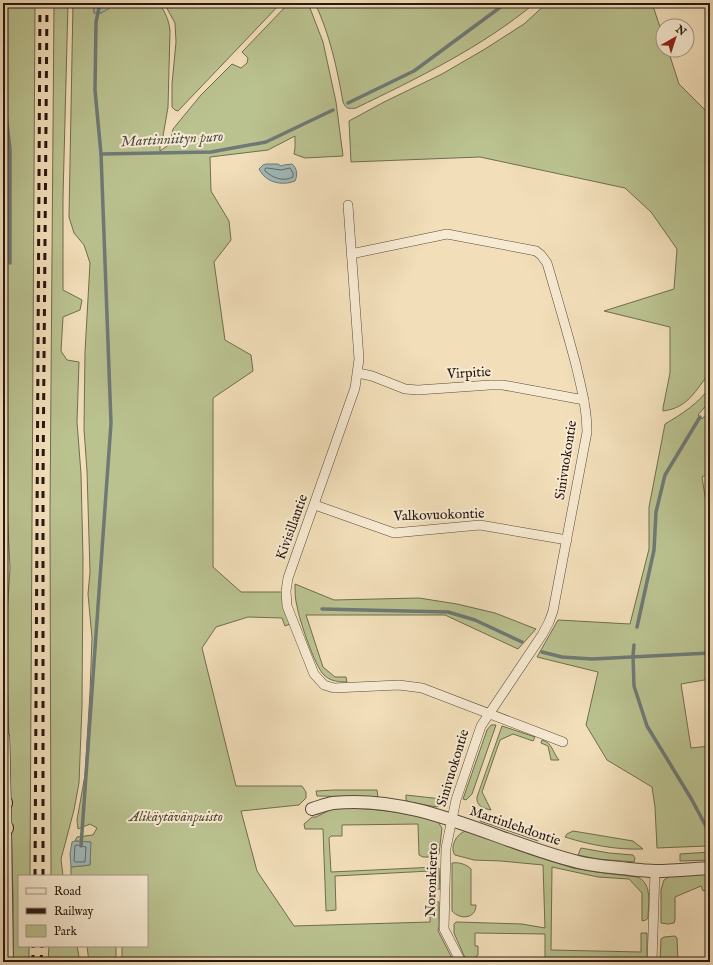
<svg xmlns="http://www.w3.org/2000/svg" width="713" height="965" font-family="'IM FELL English',serif">
  <rect width="100%" height="100%" fill="#f2dfba"/>
  <filter id="stains"><feTurbulence type="fractalNoise" baseFrequency=".005" numOctaves="4"/><feColorMatrix values="0 0 0 0 .2 0 0 0 0 .09 0 0 0 0 .02 0 0 0 .5 -.17"/></filter>
  <radialGradient id="worn" r=".72"><stop offset=".6" stop-color="#630" stop-opacity="0"/><stop offset="1" stop-color="#630" stop-opacity=".3"/></radialGradient>
  <g fill="#bac290" stroke="#706d50">
    <polygon points="3,3 35,3 30,876 19,876 19,892 18,892 19,896 19,946 29,946 29,962 13,962 13,895 6,631 10,568 6,485 3,471"/>
    <polygon points="54,3 68,3 63,197 63,290 82,300 80,310 63,317 61,351 67,360 79,362 77,422 81,474 83,558 82,706 79,783 74,810 61,859 63,876 51,876 50,513"/>
    <path d="M73,3H94V13H101L109,8V3H159C165,12 169,20 170,31L168,107L162,142L160,145V151L170,144L173,129L201,95L232,64L241,68L247,63L248,58L242,52L289,3H308L323,42L336,102L343,156L305,158L294,154L295,148V136L268,150L210,157L211,191L229,221L231,240L214,262L225,340L251,355L253,371L213,398V567L241,592H282L290,624L285,626L282,618L248,617L216,627L202,648L236,786H302L306,792V798L299,805L241,811L257,871L294,926L430,922V901L439,902V926L438,931L454,962H122V946H147V876H71V867L90,865V842L75,841L77,837L93,835L97,828L90,824L78,829L77,820L85,775L90,692L92,638L88,594L90,572L87,471L84,429L85,352L90,263L84,245L74,233L69,217Z"/>
    <polygon points="164,3 281,3 178,111 175,110 172,107 172,84 176,42 175,23"/>
    <path d="M315,3H535C482,47 418,78 356,108C349,109 346,109 343,102C337,68 330,35 315,3Z"/>
    <path d="M547,3H652L663,36V50H668L679,84L710,115V372C696,390 688,408 663,411V408L670,373V327L604,311L674,289L677,249L651,212L625,188L480,157L351,162L349,121L384,102L442,74L485,49L524,24Z"/>
    <path d="M710,387V401L698,415L702,419L710,410V473L702,477L710,528V679L681,684L691,748L710,746V840L706,846L657,848L655,807L652,787L607,760L586,725L598,672L537,657L558,620L630,624L649,549V507L665,424C682,414 699,403 710,387Z"/>
    <path d="M295,584L334,600L419,598L457,604L495,613L536,629L518,649L445,615H306L323,667L335,677H346L347,682C338,682 330,681 324,675C315,667 299,619 297,606C295,599 295,592 295,584Z"/>
    <polygon points="491,725 496,725 472,794 466,800 463,799 487,730"/>
    <path d="M502,726L535,737L533,741L513,734L500,740L482,792L491,810C483,808 476,806 477,797Z"/>
    <path d="M542,740C553,743 552,752 559,760H551L548,746L541,743Z"/>
    <polygon points="334,790 377,790 378,797 317,796 316,791"/>
    <polygon points="406,795 442,799 446,801 437,807 409,802 406,800"/>
    <path d="M334,808C370,808 403,811 438,822L442,828L439,854L436,857H423L419,855L418,824L342,825V836H331L329,838L331,872L436,867L439,868L440,889L430,890V871L335,876L336,910L326,911L323,829H305L304,824L312,817H316Z"/>
    <polygon points="482,815 484,815 537,834 538,841 480,821"/>
    <path d="M466,831L573,868L596,872L638,877C653,885 648,904 648,918L646,920L642,921V893L629,879L598,877L552,867L551,950L641,952V933H647V962L558,959V962H545V934L475,933V946H478V955L474,958L466,960L454,933V924L456,922L522,924L545,928L543,865L501,861L474,860L455,855C449,847 457,833 466,831Z"/>
    <path d="M573,831L633,841L643,849C617,850 590,845 565,837L567,834Z"/>
    <polygon points="581,848 609,853 633,855 635,858 634,862 597,859 578,855"/>
    <polygon points="710,852 710,860 680,861 680,854"/>
    <path d="M452,863C459,862 466,864 471,869V905H476C476,919 460,920 452,911Z"/>
    <polygon points="710,874 710,888 703,891 701,886 675,897 675,920 674,923 668,924 661,923 661,890 664,880 670,876"/>
    <polygon points="675,936 677,938 678,962 660,962 661,939 664,937"/>
    <polygon points="49,946 77,946 80,962 48,962"/>
    <polygon points="87,946 116,946 116,962 89,962"/>
  </g>
  <g fill="#9fbaba" stroke="#6f7976">
    <polygon points="94,3 109,3 110,8 101,13 94,13"/>
    <path d="M266,164H278L281,166L284,165L292,164C297,168 298,175 295,181C282,186 266,183 259,169L263,165Z"/>
    <polygon points="75,841 91,842 90,865 71,867 70,854 72,842"/>
  </g>
  <g fill="none" stroke-linecap="round" stroke-linejoin="round">
    <g stroke="#626965" stroke-width="1">
      <path d="M267,168L281,170L290,168L293,173V177C283,182 273,178 265,171V169Z"/>
      <polygon points="77,845 86,847 85,862 76,862 74,861 75,846"/>
    </g>
    <g stroke="#6f7976" stroke-width="3.5">
      <polyline points="3,87 10,150 10,263"/>
      <polyline points="348,103 414,71 506,3"/>
      <polyline points="101,154 211,152 266,142 333,110"/>
      <polyline points="322,609 448,612 475,620 522,642"/>
      <polyline points="637,627 654,550 656,512 665,475 700,417"/>
      <polyline points="634,645 633,656 634,686 647,726 692,800 710,834"/>
      <polyline points="542,652 562,657 592,659 710,653"/>
      <polyline points="81,846 111,423 101,154 95,90 96,22 100,3"/>
    </g>
    <g stroke="#594a3a" stroke-width="10">
      <g id="minor">
        <polyline points="348,205 359,359 355,388 288,578 286,591 287,606 314,674 324,685 334,688 399,685 422,688 563,742"/>
        <path d="M351,254L447,234L536,251L541,255L547,263C557,297 567,331 576,365C581,387 587,408 587,432L553,611L549,622L542,635L481,726L456,800L446,848L444,929L461,962"/>
        <polyline points="358,373 372,376 405,389 418,390 490,385 503,385 584,400"/>
        <polyline points="315,505 394,533 480,525 567,540"/>
        <polyline points="652,962 655,871"/>
      </g>
    </g>
    <g stroke="#594a3a" stroke-width="14">
      <g id="tertiary">
        <path d="M312,809C319,807 326,804 333,803C419,794 496,842 578,862C594,866 612,867 629,869C638,870 647,871 656,871C674,871 692,869 710,868"/>
        <polyline points="5,828 7,962"/>
      </g>
    </g>
    <g stroke="#261810" stroke-width="14">
      <polyline id="secondary" points="3,737 5,828"/>
    </g>
    <g stroke="#261810" stroke-width="18">
      <g id="trunk">
        <polyline points="3,803 4,803"/>
        <polyline points="3,828 5,828"/>
      </g>
    </g>
    <use href="#minor" stroke="#f7ead2" stroke-width="9"/>
    <use href="#tertiary" stroke="#f7ead2" stroke-width="12"/>
    <use href="#secondary" stroke="#f7ead2" stroke-width="13"/>
    <use href="#trunk" stroke="#f2dfba" stroke-width="16"/>
    <g stroke="#261810" stroke-width="3" stroke-dasharray="7 7" stroke-linecap="butt">
      <polyline points="35,876 40,3"/>
      <polyline points="43,876 43,480 47,3"/>
      <polyline points="33,962 33,946"/>
      <polyline points="41,962 42,946"/>
    </g>
  </g>
  <g text-anchor="middle" dominant-baseline="central" stroke-width="4" stroke-linejoin="round" paint-order="stroke">
    <g font-size="14" fill="#261810" stroke="#f7ead2">
      <text transform="translate(469 373) rotate(-3)">Virpitie</text>
      <text transform="translate(566 460) rotate(-81)">Sinivuokontie</text>
      <text transform="translate(439 515) rotate(-2)">Valkovuokontie</text>
      <text transform="translate(292 527) rotate(-70)">Kivisillantie</text>
      <text transform="translate(453 768) rotate(-73)">Sinivuokontie</text>
      <text transform="translate(515 826) rotate(19)">Martinlehdontie</text>
      <text transform="translate(432 880) rotate(-88)">Noronkierto</text>
    </g>
    <g font-size="14" font-style="italic" fill="#524b36" stroke="#f7ead2">
      <text x="176" y="817">Alikäytävänpuisto</text>
    </g>
    <g font-size="15" font-style="italic" fill="#50514c" stroke="#f7ead2">
      <text transform="translate(172 139) rotate(-3)">Martinniityn puro</text>
    </g>
  </g>
  <rect width="713" height="965" fill="none" stroke="#f2dfba" stroke-width="16"/>
  <rect x="4" y="4" width="705" height="957" fill="none" stroke="#261810" stroke-width="2"/>
  <rect x="8" y="8" width="697" height="949" fill="none" stroke="#261810"/>
  <rect x="18" y="875" width="130" height="72" fill="#f7ead2" stroke="#a39684"/>
  <rect x="26" y="888" width="20" height="6" fill="#f7ead2" stroke="#a39684"/>
  <text x="54" y="895" font-size="12" fill="#261810">Road</text>
  <rect x="26" y="908" width="20" height="6" fill="#261810" stroke="#a39684"/>
  <text x="54" y="915" font-size="12" fill="#261810">Railway</text>
  <rect x="26" y="925" width="20" height="12" fill="#bac290" stroke="#a39684"/>
  <text x="54" y="935" font-size="12" fill="#261810">Park</text>
  <g transform="translate(675 38) rotate(39)"><circle r="19" fill="#f7ead2" stroke="#a39684"/>
  <path d="M0-3L7 15L0 10L-7 15Z" fill="#8f2418"/>
  <text y="-6" font-size="11" font-weight="bold" text-anchor="middle" fill="#261810">N</text>
  </g>
  <rect width="100%" height="100%" filter="url(#stains)"/>
  <rect width="100%" height="100%" fill="url(#worn)"/>
</svg>
